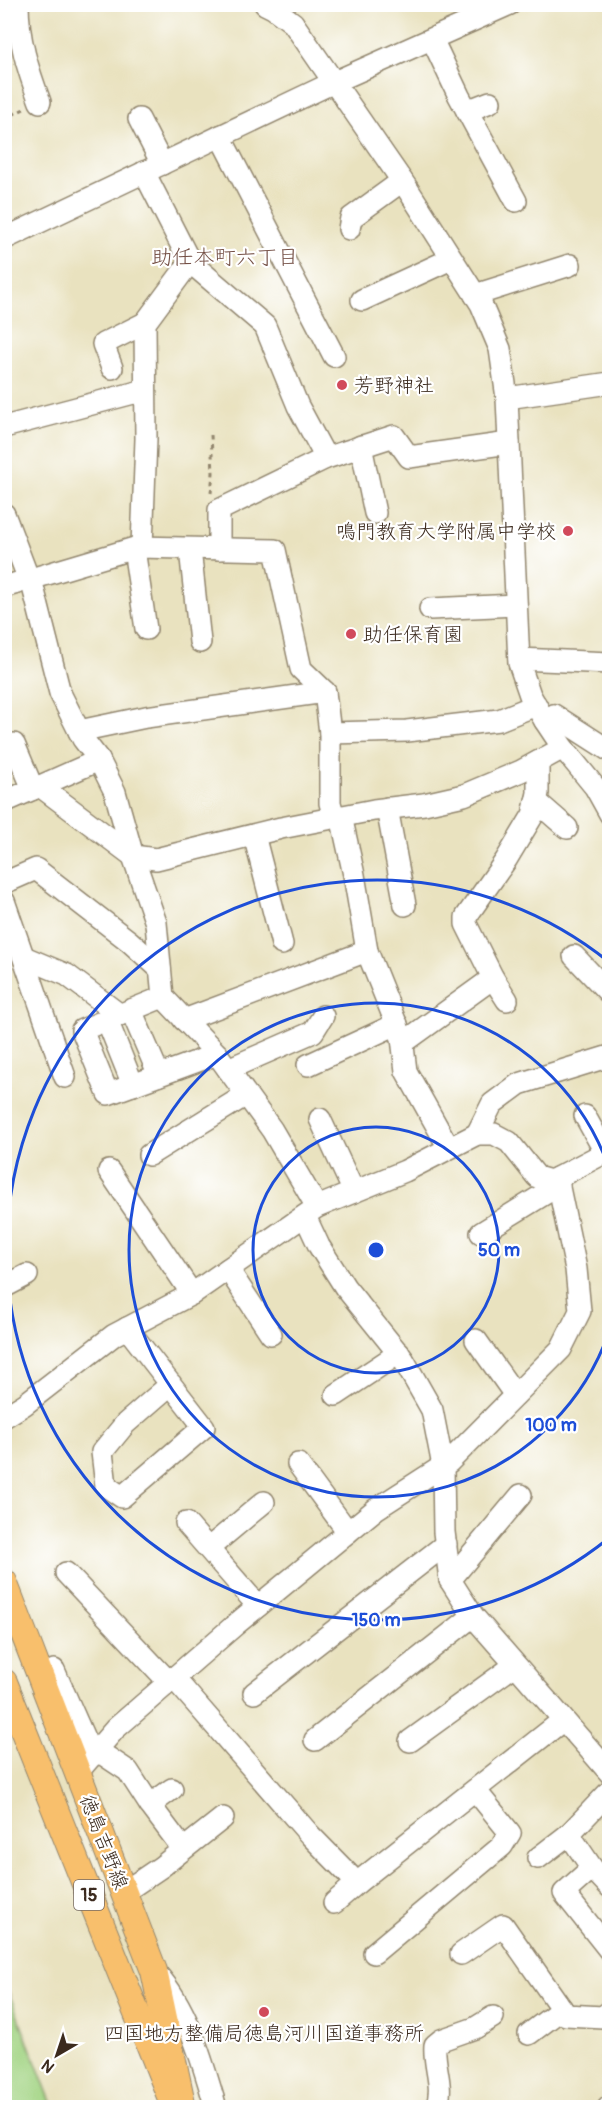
<svg xmlns="http://www.w3.org/2000/svg" width="614" height="2112" font-family="Pangolin,'Klee One',sans-serif">
  <rect width="100%" height="100%" fill="#fff"/>
  <filter id="ink" filterUnits="userSpaceOnUse"><feTurbulence type="fractalNoise" baseFrequency=".0167" numOctaves="2"/><feDisplacementMap in="SourceGraphic" scale="12" xChannelSelector="R" yChannelSelector="G"/><feConvolveMatrix kernelMatrix="1 2 1 2 8 2 1 2 1" color-interpolation-filters="sRGB"/></filter>
  <filter id="wash" filterUnits="userSpaceOnUse"><feTurbulence type="fractalNoise" baseFrequency=".008" numOctaves="4" result="noise"/><feDisplacementMap in="SourceGraphic" scale="24" xChannelSelector="R" yChannelSelector="G"/><feGaussianBlur stdDeviation="1.35" result="paint"/><feColorMatrix in="noise" values="0 0 0 0 0 0 0 0 0 0 0 0 0 0 0 0 0 1.4 0 .05"/><feComposite in="paint" operator="in"/></filter>
  <g filter="url(#wash)">
    <rect width="100%" height="100%" fill="#e9e2bf"/>
    <polygon fill="#a2d483" stroke="#6e7f50" stroke-width="1.5" points="5,1983 53,2107 5,2107"/>
  </g>
  <g filter="url(#ink)">
    <g fill="none" stroke-linecap="round" stroke-linejoin="round">
      <g stroke="#92866e" stroke-width="24">
        <g id="minor">
          <path d="M18,4C18,39 28,70 40,102"/>
          <polyline points="265,4 273,8 293,23 407,188 481,304 500,349 507,398 519,663 530,695 545,721 563,748 595,787 610,814"/>
          <polyline points="432,39 459,96 516,201"/>
          <polyline points="467,111 490,102"/>
          <polyline points="139,119 162,164"/>
          <polyline points="220,136 334,356"/>
          <polyline points="349,229 351,218 402,181"/>
          <polyline points="4,239 332,83 510,4"/>
          <polyline points="190,262 265,326 298,406 326,458"/>
          <polyline points="475,295 570,265"/>
          <polyline points="362,300 451,259"/>
          <polyline points="112,368 103,344 145,323"/>
          <polyline points="507,398 610,383"/>
          <polyline points="4,427 145,390"/>
          <polyline points="361,446 375,513"/>
          <polyline points="4,514 29,580"/>
          <polyline points="142,547 146,439 145,323 190,262 144,172"/>
          <polyline points="134,549 146,629"/>
          <polyline points="190,549 200,642"/>
          <polyline points="219,549 219,510 326,458 394,436 409,457 509,443"/>
          <polyline points="4,587 138,547 275,550 301,669 325,692 330,733 330,803 334,817"/>
          <polyline points="430,609 516,605"/>
          <polyline points="519,659 610,663"/>
          <polyline points="545,721 554,715 610,751"/>
          <polyline points="79,731 146,717 325,692"/>
          <polyline points="330,733 407,731 499,720 536,705"/>
          <polyline points="14,744 33,789"/>
          <polyline points="40,786 133,856 115,792 99,760"/>
          <polyline points="536,801 567,828"/>
          <polyline points="4,802 99,760 83,739 60,693 31,579"/>
          <polyline points="387,808 405,905"/>
          <polyline points="341,816 354,875 367,951 402,1038 406,1071 449,1148"/>
          <polyline points="254,835 282,944"/>
          <polyline points="4,883 36,869 129,941 160,969"/>
          <polyline points="4,901 65,1077"/>
          <polyline points="574,956 610,994"/>
          <polyline points="24,957 67,975 120,1015"/>
          <polyline points="493,978 507,1000"/>
          <polyline points="163,997 82,1030 108,1094 217,1054"/>
          <polyline points="131,1010 159,1075"/>
          <polyline points="107,1020 133,1085"/>
          <polyline points="184,1020 367,951"/>
          <polyline points="403,1043 493,978 466,924 466,917 506,860 533,815 538,793 538,762"/>
          <polyline points="308,1065 397,1024"/>
          <polyline points="228,1069 313,1032 323,1016"/>
          <polyline points="585,1116 605,1152"/>
          <polyline points="320,1119 354,1192"/>
          <polyline points="477,1134 492,1104 519,1084 610,1056"/>
          <polyline points="149,1155 246,1095"/>
          <polyline points="109,1171 192,1294"/>
          <polyline points="317,1207 272,1130 217,1054 163,997 156,923 133,856 156,859 281,828 374,810 424,804 464,795 521,771 563,748"/>
          <polyline points="305,1216 319,1246 345,1287 403,1359 432,1410 443,1466 444,1532 450,1580 473,1616 610,1773"/>
          <polyline points="481,1233 559,1185"/>
          <polyline points="228,1269 271,1334"/>
          <polyline points="4,1287 27,1275"/>
          <polyline points="127,1328 204,1427 122,1497 106,1486 102,1452 125,1424 171,1384"/>
          <polyline points="476,1340 515,1395"/>
          <polyline points="336,1395 399,1353"/>
          <polyline points="4,1417 25,1404 114,1335 192,1294 317,1207 405,1171 477,1134 494,1134 509,1142 537,1177 551,1181 610,1150"/>
          <polyline points="298,1464 348,1532"/>
          <polyline points="186,1523 258,1606"/>
          <polyline points="209,1548 264,1502"/>
          <polyline points="66,1573 168,1681"/>
          <polyline points="450,1580 521,1495"/>
          <polyline points="54,1670 92,1756"/>
          <polyline points="173,1677 310,1835 357,1883 562,1721"/>
          <polyline points="254,1693 446,1544"/>
          <polyline points="315,1740 473,1616"/>
          <polyline points="410,1741 515,1665"/>
          <polyline points="95,1753 104,1755 128,1771 150,1805 183,1849"/>
          <polyline points="77,1773 115,1729 235,1625 376,1509 449,1462 561,1349 580,1311 576,1269 557,1178"/>
          <polyline points="150,1805 172,1789"/>
          <polyline points="569,1834 592,1868 610,1887"/>
          <polyline points="538,1858 569,1834 610,1791"/>
          <polyline points="592,1868 564,1893 610,1951"/>
          <polyline points="124,1892 161,1867 223,1818"/>
          <polyline points="334,1903 357,1883"/>
          <polyline points="374,1953 502,1846 510,1833 476,1791"/>
          <polyline points="461,1954 503,1925 566,2015 603,2017 610,2011"/>
          <path d="M156,1973C189,2010 202,2061 216,2108"/>
          <polyline points="529,2034 562,2009"/>
          <path d="M436,2108C445,2087 433,2066 435,2045L441,2040L475,2028L493,2017"/>
          <polyline points="608,2108 610,2106"/>
        </g>
      </g>
      <g stroke="#92866e" stroke-width="28">
        <g id="major">
          <polyline points="4,1582 154,1971 183,2108"/>
          <polyline points="4,1682 170,2096"/>
        </g>
      </g>
      <g stroke="#92866e" stroke-width="3" stroke-dasharray="4.5 4.5" stroke-linecap="butt">
        <polyline points="4,119 24,109"/>
        <polyline points="211,435 213,473 211,493"/>
      </g>
      <use href="#minor" stroke="#fff" stroke-width="21"/>
      <use href="#major" stroke="#f8bf6c" stroke-width="26"/>
    </g>
  </g>
  <g fill="none" stroke="#1d4ed8" stroke-width="3">
    <circle cx="376" cy="1250" r="123"/>
    <path d="M609 1332A247 247 0 1 1 609 1168"/>
    <path d="M609 1538A370 370 0 1 1 609 962"/>
  </g>
  <g fill="#d1495b" stroke="#fff" stroke-width="2">
    <circle cx="342" cy="385" r="6"/>
    <circle cx="568" cy="531" r="6"/>
    <circle cx="351" cy="634" r="6"/>
    <circle cx="264" cy="2012" r="6"/>
  </g>
  <g text-anchor="middle" dominant-baseline="central" stroke-width="4.5" stroke-linejoin="round" paint-order="stroke">
    <rect fill="#fff" stroke="#766a62" stroke-width="1.5" x="74" y="1880" width="30" height="30" rx="4.5"/>
    <g font-size="18" font-weight="bold" fill="#3b2a1e">
      <text x="89" y="1895">15</text>
    </g>
    <g font-size="20" fill="#3b2a1e" stroke="#fff" text-anchor="start">
      <text x="354" y="385">芳野神社</text>
      <text x="556" y="531" text-anchor="end">鳴門教育大学附属中学校</text>
      <text x="363" y="634">助任保育園</text>
      <text x="264" y="2033" text-anchor="middle">四国地方整備局徳島河川国道事務所</text>
    </g>
    <g font-size="20" fill="#3b2a1e" stroke="#fff">
      <text transform="translate(104 1842) rotate(69)">徳島吉野線</text>
    </g>
    <g font-size="21" fill="#744f45" stroke="#fff">
      <text x="225" y="257">助任本町六丁目</text>
    </g>
  </g>
  <circle cx="376" cy="1250" r="9" fill="#1d4ed8" stroke="#fff" stroke-width="3"/>
  <g font-size="18" text-anchor="middle" font-weight="bold" fill="#1d4ed8" stroke="#fff" stroke-width="4.5" stroke-linejoin="round" paint-order="stroke">
    <text x="499" y="1256">50 m</text>
    <text x="551" y="1431">100 m</text>
    <text x="376" y="1626">150 m</text>
  </g>
  <rect width="614" height="2112" fill="none" stroke="#fff" stroke-width="24"/>
  <g transform="translate(57 2055) rotate(219)" stroke="#ffffff" stroke-width="4.5" paint-order="stroke">
  <path d="M0-4.5L10 22L0 15L-10 22Z" fill="#3b2a1e"/>
  <text y="-9" font-size="16" font-weight="bold" text-anchor="middle" fill="#3b2a1e">N</text>
  </g>
</svg>
